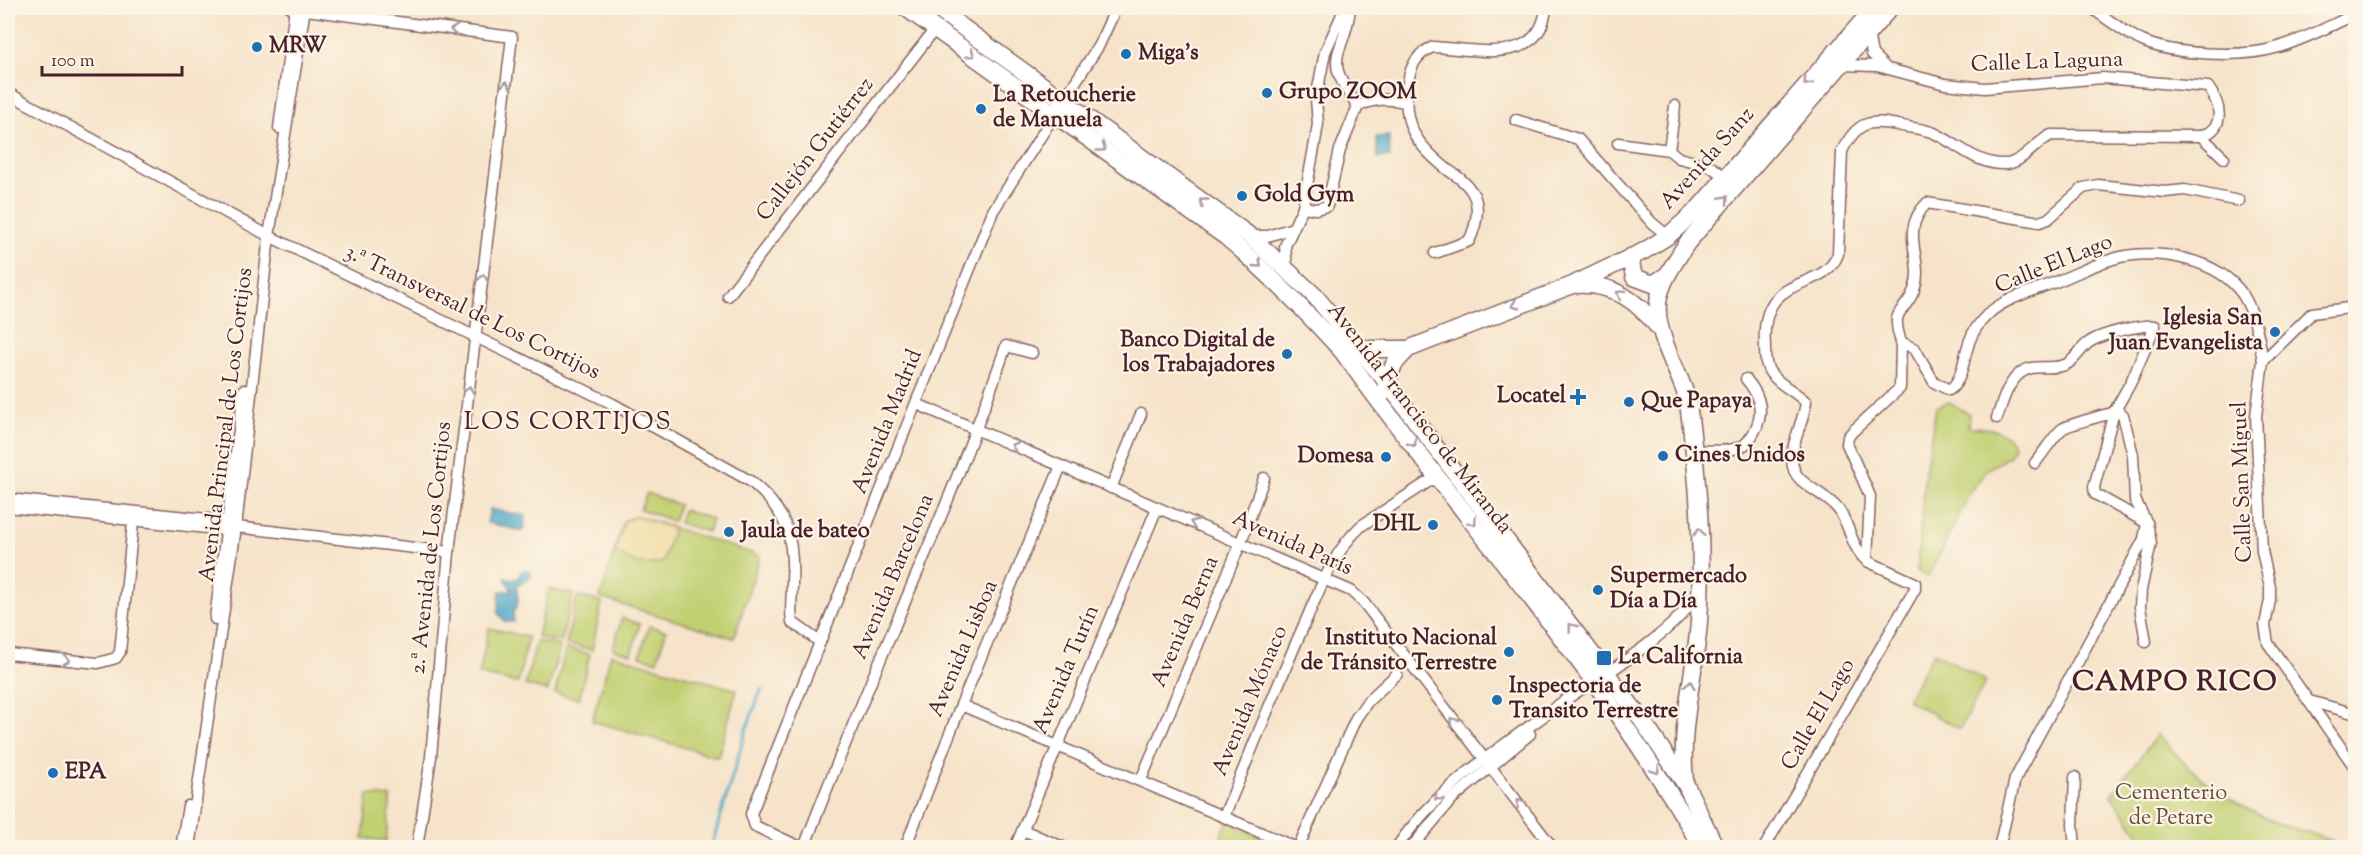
<svg xmlns="http://www.w3.org/2000/svg" width="2363" height="855" font-family="'Sorts Mill Goudy',serif">
  <rect width="100%" height="100%" fill="#fcf5e5"/>
  <filter id="ink" filterUnits="userSpaceOnUse"><feTurbulence type="fractalNoise" baseFrequency=".0167" numOctaves="2"/><feDisplacementMap in="SourceGraphic" scale="12" xChannelSelector="R" yChannelSelector="G"/><feConvolveMatrix kernelMatrix="1 2 1 2 8 2 1 2 1" color-interpolation-filters="sRGB"/></filter>
  <filter id="wash" filterUnits="userSpaceOnUse"><feTurbulence type="fractalNoise" baseFrequency=".008" numOctaves="4" result="noise"/><feDisplacementMap in="SourceGraphic" scale="24" xChannelSelector="R" yChannelSelector="G"/><feGaussianBlur stdDeviation="1.35" result="paint"/><feColorMatrix in="noise" values="0 0 0 0 0 0 0 0 0 0 0 0 0 0 0 0 0 1.4 0 .05"/><feComposite in="paint" operator="in"/></filter>
  <g filter="url(#wash)">
    <rect width="100%" height="100%" fill="#f6e3c9"/>
    <g fill="#c1d072" stroke="#86784e" stroke-width="1.5">
      <path d="M1949,402L1969,414L1968,427C1987,428 2004,427 2014,446L2010,456L1988,469L1972,489L1928,577L1917,571L1925,472L1936,407Z"/>
      <polygon points="647,493 679,505 673,521 640,509"/>
      <polygon points="683,510 712,519 708,532 679,523"/>
      <polygon points="637,516 760,556 734,638 600,598 624,521"/>
      <polygon points="549,589 573,594 561,642 537,637"/>
      <polygon points="577,596 602,602 592,650 566,644"/>
      <polygon points="622,618 640,624 631,654 613,649"/>
      <polygon points="649,626 666,631 657,661 640,656"/>
      <polygon points="489,628 528,637 518,683 479,675"/>
      <polygon points="537,641 560,646 548,691 525,685"/>
      <polygon points="566,648 590,654 579,699 555,693"/>
      <polygon points="1934,652 1986,681 1960,729 1907,700"/>
      <polygon points="611,654 737,690 718,757 592,721"/>
      <path d="M2158,734C2192,775 2224,800 2274,822C2298,832 2322,833 2343,847H2148L2111,795Z"/>
      <polygon points="368,795 391,797 386,841 363,838"/>
      <polygon points="1227,822 1287,848 1217,848"/>
    </g>
    <path fill="#eeda9e" stroke="#9c7c64" stroke-width="1.5" d="M637,516L673,528L663,562C642,568 632,563 615,551L624,521Z"/>
    <g fill="#48a7c7" stroke="#496379" stroke-width="1.5">
      <polygon points="1389,136 1390,157 1378,158 1376,137"/>
      <polygon points="490,509 526,516 523,531 487,523"/>
      <polygon points="525,570 530,572 531,577 517,586 518,603 513,613 514,622 505,622 498,613 500,591 512,591 505,578 517,579 521,572"/>
    </g>
    <g fill="none" stroke-linecap="round" stroke-linejoin="round">
      <polyline stroke="#48a7c7" stroke-width="3" points="711,848 747,727 762,688"/>
    </g>
  </g>
  <g filter="url(#ink)">
    <g fill="none" stroke-linecap="round" stroke-linejoin="round">
      <g stroke="#866462" stroke-width="13">
        <g id="street">
          <polyline points="291,8 512,37 449,552 431,757 417,848"/>
          <path d="M2092,8C2108,20 2124,32 2142,41C2174,55 2241,58 2275,48C2302,41 2329,26 2356,14"/>
          <polyline points="1868,33 1872,54 1885,67"/>
          <path d="M1841,65L1877,66L1945,84L1985,88L2103,78L2208,87C2221,105 2226,128 2201,136L2224,158"/>
          <path d="M8,93L269,236L613,404L750,481C788,512 794,537 792,584C792,597 790,610 792,622L820,642"/>
          <path d="M1358,106C1375,99 1387,98 1405,102"/>
          <polyline points="1516,120 1578,139 1652,223 1668,236"/>
          <polyline points="279,128 295,8"/>
          <polyline points="1618,143 1669,150 1679,158 1710,166 1725,177"/>
          <polyline points="1669,150 1675,106"/>
          <path d="M1303,207L1316,209L1327,206L1340,150L1358,106C1319,55 1345,57 1350,8"/>
          <polyline points="1250,236 1268,236 1293,228"/>
          <path d="M1435,253L1469,241C1476,227 1481,206 1472,192C1466,182 1457,176 1448,170C1417,145 1401,125 1408,83C1410,67 1416,54 1433,47C1475,49 1540,67 1546,8"/>
          <polyline points="1287,269 1285,246 1303,207 1314,148 1318,124 1316,99 1325,52 1345,8"/>
          <polyline points="728,296 935,29"/>
          <polyline points="2356,307 2312,313 2263,361 2256,416 2262,551 2270,587 2270,600 2265,625 2268,643 2356,769"/>
          <path d="M1901,342C1889,305 1906,316 1915,287C1924,259 1898,232 1927,203L2040,222L2048,219L2083,188L2098,185L2165,192L2185,190L2239,201"/>
          <polyline points="917,404 1351,591 1364,603 1553,848"/>
          <path d="M1997,418C2002,404 2006,387 2017,376C2032,361 2048,371 2065,365C2076,360 2079,350 2088,343C2100,334 2141,324 2155,326L2131,382L2114,412L2094,487L2095,494L2147,523"/>
          <polyline points="2356,446 2356,463"/>
          <path d="M1693,451C1708,450 1731,453 1744,445C1748,442 1751,437 1753,434C1765,414 1761,396 1746,379"/>
          <path d="M2035,463C2044,452 2052,438 2062,429C2067,425 2113,412 2120,412L2123,415L2133,455L2135,500L2147,523L2151,543L2141,590L2140,607L2146,642"/>
          <polyline points="1111,488 1141,414"/>
          <polyline points="8,499 227,521 233,525"/>
          <polyline points="8,507 226,530 236,527 449,552"/>
          <path d="M1867,561C1851,548 1850,524 1838,509C1828,497 1812,490 1801,480C1779,460 1804,426 1806,402C1796,392 1782,386 1773,376C1765,368 1765,357 1765,346C1759,269 1823,295 1838,254L1842,151C1858,120 1870,119 1902,126C1912,128 1925,129 1934,133C1958,144 1977,165 2005,164C2021,164 2036,142 2051,135L2201,136"/>
          <polyline points="215,619 244,390"/>
          <polyline points="8,654 98,663 116,658 120,652 134,513"/>
          <polyline points="2309,701 2356,714"/>
          <polyline points="961,705 1297,848"/>
          <polyline points="2075,777 2073,825 2075,848"/>
          <polyline points="1141,780 1241,542 1264,478"/>
          <path d="M1224,816C1251,752 1276,688 1304,625C1319,591 1333,552 1361,526L1437,476"/>
          <polyline points="1023,830 1065,848"/>
          <polyline points="181,848 188,806"/>
          <polyline points="189,848 236,527 269,236 305,8"/>
          <polyline points="802,848 755,826 751,814 993,211 1099,45 1116,8"/>
          <path d="M804,848C867,679 948,516 1006,346L1032,353"/>
          <polyline points="905,848 961,705 1061,466"/>
          <polyline points="1015,848 1157,508"/>
          <polyline points="1298,848 1356,718 1368,701 1397,674"/>
          <path d="M1396,848C1431,797 1478,763 1527,728C1546,715 1564,700 1583,688C1615,669 1682,625 1698,592"/>
          <polyline points="1411,848 1452,799 1530,734"/>
          <path d="M1764,848L1915,589V583L1867,561L1870,496L1847,444L1848,437L1853,431L1900,388L1901,342L1915,349L1934,382L1949,390C1963,382 1964,354 1970,340C1973,331 1981,321 1988,314C2005,298 2036,290 2058,281C2076,274 2095,264 2113,259C2154,247 2218,258 2243,295C2255,314 2259,339 2263,361"/>
          <polyline points="1999,848 2015,779 2144,539 2147,523"/>
        </g>
      </g>
      <g stroke="#866462" stroke-width="19">
        <g id="secondary">
          <path d="M906,8L1226,237C1268,272 1305,311 1342,351C1461,517 1601,669 1702,848"/>
          <polyline points="936,8 1250,236 1315,296 1381,375 1639,716 1686,785 1716,848"/>
          <polyline points="1630,257 1634,277 1653,284 1667,275"/>
          <path d="M1577,285C1613,283 1637,301 1659,328"/>
          <polyline points="1355,344 1367,349 1408,349 1570,286 1644,251 1668,236 1697,210 1874,8"/>
          <polyline points="1384,392 1394,364 1408,349"/>
          <path d="M1685,781C1679,726 1695,676 1699,622C1704,550 1698,475 1688,403C1685,388 1678,375 1672,361C1648,304 1655,293 1687,243L1890,8"/>
        </g>
      </g>
      <use href="#street" stroke="#fff" stroke-width="10"/>
      <use href="#secondary" stroke="#fff" stroke-width="16"/>
    </g>
    <defs><path id="oneway-chevron" d="M-2-3.5L2.5 0L-2 3.5" fill="none" stroke-width="1.6" stroke-linecap="round" stroke-linejoin="round" transform="scale(1.5)"/></defs>
    <g stroke="#ae9aa0">
      <use href="#oneway-chevron" transform="translate(454 30) rotate(-172)"/>
      <use href="#oneway-chevron" transform="translate(971 54) rotate(35)"/>
      <use href="#oneway-chevron" transform="translate(1807 82) rotate(133)"/>
      <use href="#oneway-chevron" transform="translate(506 85) rotate(-83)"/>
      <use href="#oneway-chevron" transform="translate(1102 148) rotate(36)"/>
      <use href="#oneway-chevron" transform="translate(1725 199) rotate(-49)"/>
      <use href="#oneway-chevron" transform="translate(1203 202) rotate(-144)"/>
      <use href="#oneway-chevron" transform="translate(1258 264) rotate(41)"/>
      <use href="#oneway-chevron" transform="translate(483 278) rotate(-83)"/>
      <use href="#oneway-chevron" transform="translate(1620 294) rotate(-150)"/>
      <use href="#oneway-chevron" transform="translate(1515 305) rotate(158)"/>
      <use href="#oneway-chevron" transform="translate(469 390) rotate(-83)"/>
      <use href="#oneway-chevron" transform="translate(1413 443) rotate(53)"/>
      <use href="#oneway-chevron" transform="translate(1015 446) rotate(-157)"/>
      <use href="#oneway-chevron" transform="translate(1473 522) rotate(53)"/>
      <use href="#oneway-chevron" transform="translate(1194 523) rotate(-158)"/>
      <use href="#oneway-chevron" transform="translate(1699 532) rotate(-92)"/>
      <use href="#oneway-chevron" transform="translate(1572 627) rotate(-128)"/>
      <use href="#oneway-chevron" transform="translate(66 660) rotate(6)"/>
      <use href="#oneway-chevron" transform="translate(1690 685) rotate(-78)"/>
      <use href="#oneway-chevron" transform="translate(1453 721) rotate(-128)"/>
      <use href="#oneway-chevron" transform="translate(1656 770) rotate(56)"/>
      <use href="#oneway-chevron" transform="translate(1438 797) rotate(138)"/>
      <use href="#oneway-chevron" transform="translate(1520 803) rotate(-127)"/>
    </g>
  </g>
  <g fill="#1f6fb2" stroke="#fcf5e5" stroke-width="2">
    <circle cx="257" cy="47" r="6"/>
    <circle cx="1126" cy="54" r="6"/>
    <circle cx="1267" cy="93" r="6"/>
    <circle cx="981" cy="109" r="6"/>
    <circle cx="1242" cy="196" r="6"/>
    <circle cx="2275" cy="332" r="6"/>
    <circle cx="1287" cy="354" r="6"/>
    <path d="M1575 388h6v6h6v6h-6v6h-6v-6h-6v-6h6z"/>
    <circle cx="1629" cy="402" r="6"/>
    <circle cx="1663" cy="456" r="6"/>
    <circle cx="1386" cy="457" r="6"/>
    <circle cx="1433" cy="525" r="6"/>
    <circle cx="729" cy="532" r="6"/>
    <circle cx="1598" cy="590" r="6"/>
    <circle cx="1509" cy="652" r="6"/>
    <rect x="1596" y="650" width="16" height="16" rx="3"/>
    <circle cx="1497" cy="700" r="6"/>
    <circle cx="53" cy="773" r="6"/>
  </g>
  <g text-anchor="middle" dominant-baseline="central" stroke-width="4.5" stroke-linejoin="round" paint-order="stroke">
    <g font-size="22" font-weight="bold" fill="#4a1f2b" stroke="#fcf5e5" text-anchor="start">
      <text x="269" y="47">MRW</text>
      <text x="1138" y="54">Miga's</text>
      <text x="1279" y="93">Grupo ZOOM</text>
      <text x="993" y="96">La Retoucherie<tspan x="993" dy="25">de Manuela</tspan></text>
      <text x="1254" y="196">Gold Gym</text>
      <text x="2263" y="319" text-anchor="end">Iglesia San<tspan x="2263" dy="25">Juan Evangelista</tspan></text>
      <text x="1275" y="341" text-anchor="end">Banco Digital de<tspan x="1275" dy="25">los Trabajadores</tspan></text>
      <text x="1566" y="397" text-anchor="end">Locatel</text>
      <text x="1641" y="402">Que Papaya</text>
      <text x="1675" y="456">Cines Unidos</text>
      <text x="1374" y="457" text-anchor="end">Domesa</text>
      <text x="1421" y="525" text-anchor="end">DHL</text>
      <text x="741" y="532">Jaula de bateo</text>
      <text x="1610" y="577">Supermercado<tspan x="1610" dy="25">Día a Día</tspan></text>
      <text x="1497" y="639" text-anchor="end">Instituto Nacional<tspan x="1497" dy="25">de Tránsito Terrestre</tspan></text>
      <text x="1618" y="658">La California</text>
      <text x="1509" y="687">Inspectoria de<tspan x="1509" dy="25">Transito Terrestre</tspan></text>
      <text x="65" y="773">EPA</text>
    </g>
    <g font-size="22" fill="#4a1f2b" stroke="#fcf5e5">
      <text transform="translate(2047 63) rotate(-2)">Calle La Laguna</text>
      <text transform="translate(816 150) rotate(-52)">Callejón Gutiérrez</text>
      <text transform="translate(1708 159) rotate(-48)">Avenida Sanz</text>
      <text transform="translate(2054 265) rotate(-22)">Calle El Lago</text>
      <text transform="translate(472 313) rotate(26)">3.ª Transversal de Los Cortijos</text>
      <text transform="translate(1419 419) rotate(52)">Avenida Francisco de Miranda</text>
      <text transform="translate(888 422) rotate(-68)">Avenida Madrid</text>
      <text transform="translate(227 425) rotate(-83)">Avenida Principal de Los Cortijos</text>
      <text transform="translate(2243 482) rotate(-92)">Calle San Miguel</text>
      <text transform="translate(1292 544) rotate(24)">Avenida París</text>
      <text transform="translate(432 548) rotate(-84)">2.ª Avenida de Los Cortijos</text>
      <text transform="translate(894 577) rotate(-67)">Avenida Barcelona</text>
      <text transform="translate(1186 622) rotate(-67)">Avenida Berna</text>
      <text transform="translate(964 649) rotate(-67)">Avenida Lisboa</text>
      <text transform="translate(1067 670) rotate(-67)">Avenida Turín</text>
      <text transform="translate(1251 701) rotate(-67)">Avenida Mónaco</text>
      <text transform="translate(1819 715) rotate(-60)">Calle El Lago</text>
    </g>
    <g font-size="22" fill="#684b3d" stroke="#fcf5e5">
      <text x="2171" y="794">Cementerio<tspan x="2171" dy="25">de Petare</tspan></text>
    </g>
    <g font-size="26" letter-spacing="1.5" fill="#4a1f2b" stroke="#fcf5e5">
      <text x="568" y="422">LOS CORTIJOS</text>
    </g>
    <g font-size="28" font-weight="bold" letter-spacing="1.5" fill="#4a1f2b" stroke="#fcf5e5">
      <text x="2175" y="683">CAMPO RICO</text>
    </g>
  </g>
  <rect width="2363" height="855" fill="none" stroke="#fcf5e5" stroke-width="30"/>
  <path d="M42 66v9h140v-9" fill="none" stroke="#4a1f2b" stroke-width="3"/>
  <text x="51" y="66" font-size="18" fill="#4a1f2b" stroke="#fcf5e5" stroke-width="4.5" paint-order="stroke">100 m</text>
</svg>
